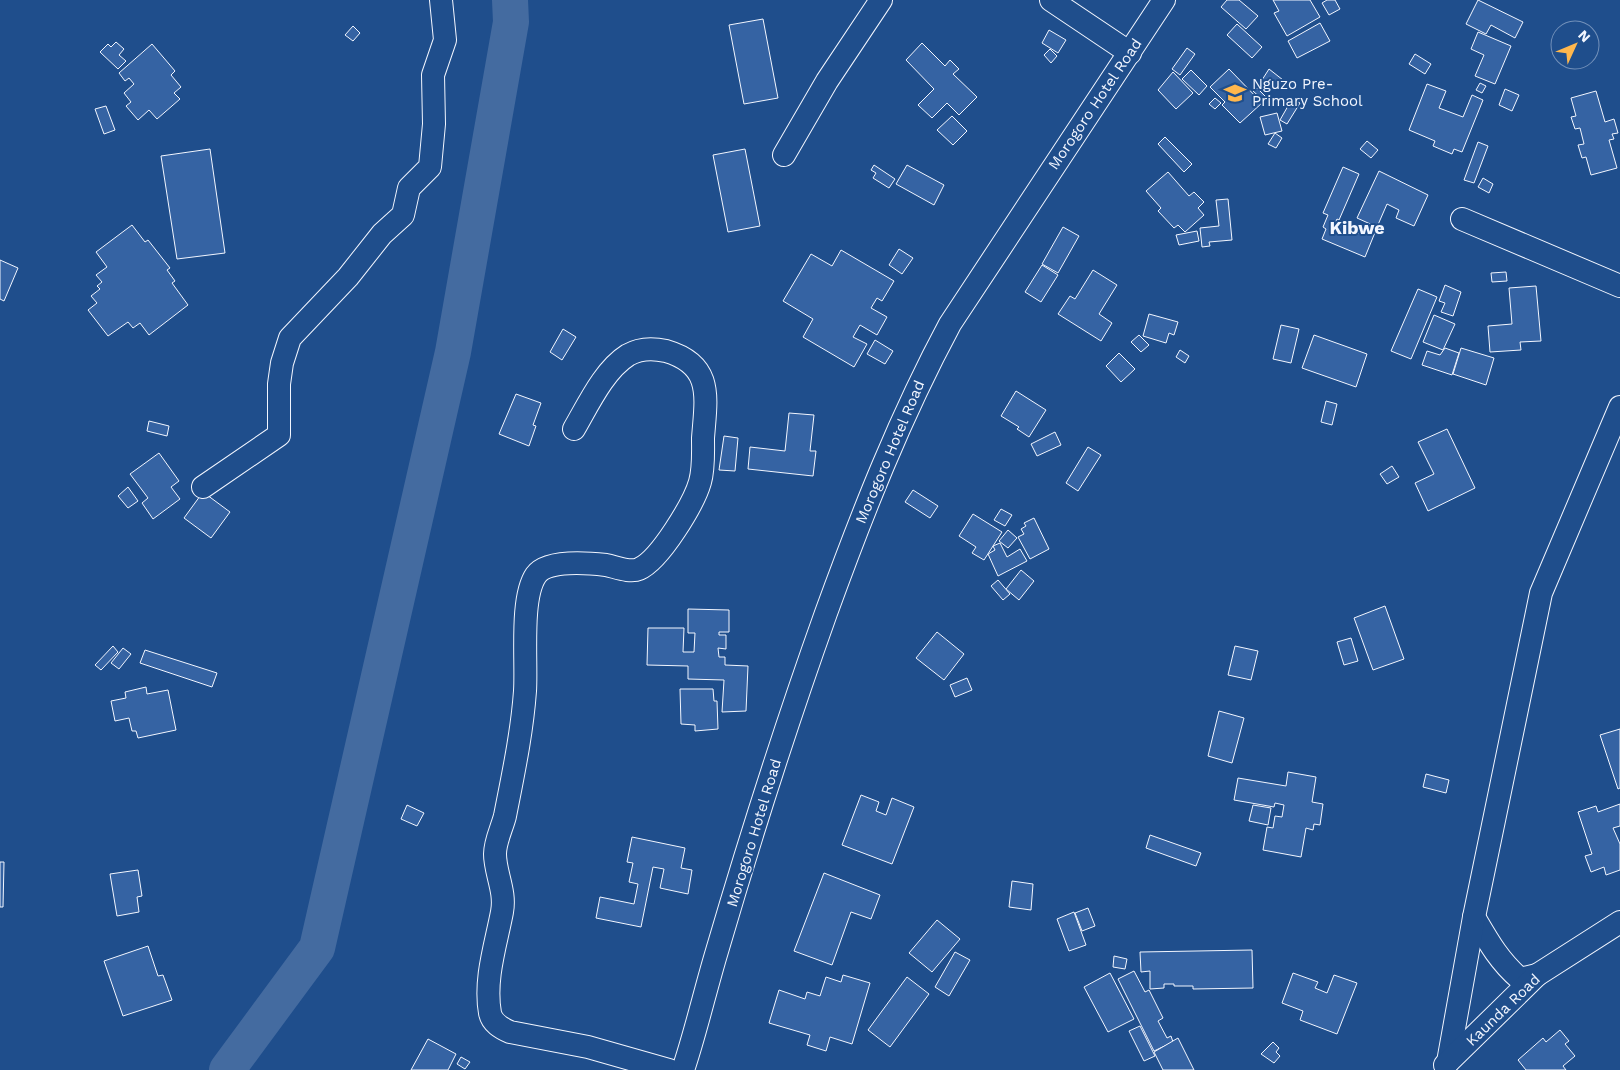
<svg xmlns="http://www.w3.org/2000/svg" width="1620" height="1070" font-family="'Work Sans',sans-serif">
  <rect width="100%" height="100%" fill="#1f4e8c"/>
  <g fill="none" stroke-linecap="round" stroke-linejoin="round">
    <polyline stroke="#446ba0" stroke-width="36" points="227,1070 317,948 453,352 511,22 510,0"/>
  </g>
  <g fill="#3563a3" stroke="#f2f6ff">
    <polygon points="1227,0 1239,0 1258,16 1246,29 1221,7"/>
    <polygon points="1273,0 1310,0 1320,17 1287,36 1274,13 1279,11"/>
    <polygon points="1327,0 1335,0 1340,9 1329,15 1322,3"/>
    <polygon points="1478,0 1523,22 1515,38 1491,25 1486,34 1466,24"/>
    <polygon points="763,19 778,98 744,104 729,25"/>
    <polygon points="1320,23 1330,41 1297,58 1288,41"/>
    <polygon points="1237,24 1262,47 1252,58 1227,35"/>
    <polygon points="353,26 360,33 353,41 345,35"/>
    <polygon points="1049,30 1066,40 1058,53 1042,43"/>
    <polygon points="1478,32 1511,46 1495,84 1475,76 1484,55 1471,49"/>
    <polygon points="116,42 124,49 119,55 126,61 118,69 100,52 108,44 111,47"/>
    <polygon points="922,43 945,66 950,60 959,69 953,74 977,97 959,115 947,103 932,118 918,105 934,89 906,60"/>
    <polygon points="152,44 175,71 171,75 181,87 174,93 180,99 157,119 149,110 138,120 126,106 131,102 124,93 134,84 129,78 125,81 119,73"/>
    <polygon points="1187,48 1195,54 1180,75 1172,69"/>
    <polygon points="1050,49 1057,56 1051,63 1044,55"/>
    <polygon points="1415,54 1431,64 1425,74 1409,64"/>
    <polygon points="1229,69 1262,103 1240,123 1222,105 1225,102 1210,87"/>
    <polygon points="1269,69 1283,80 1275,90 1262,80"/>
    <polygon points="1191,70 1207,86 1199,95 1182,79"/>
    <polygon points="1173,72 1193,93 1176,109 1158,90"/>
    <polygon points="1480,83 1486,86 1482,93 1476,90"/>
    <polygon points="1427,84 1446,91 1439,108 1463,117 1472,95 1483,100 1462,152 1454,149 1452,154 1433,146 1435,141 1409,130"/>
    <polygon points="1257,88 1267,98 1264,101 1253,91"/>
    <polygon points="1505,89 1519,95 1512,111 1499,105"/>
    <polygon points="1596,91 1605,122 1614,119 1618,133 1612,134 1614,139 1609,140 1617,168 1591,175 1586,157 1582,158 1578,145 1584,144 1580,128 1575,129 1571,117 1576,116 1571,98"/>
    <polygon points="1215,98 1221,103 1215,109 1209,104"/>
    <polygon points="1292,99 1300,103 1287,124 1280,120"/>
    <polygon points="106,106 115,130 104,134 95,109"/>
    <polygon points="1277,113 1282,131 1265,135 1260,117"/>
    <polygon points="952,116 967,131 953,145 937,130"/>
    <polygon points="1275,133 1282,138 1276,148 1268,144"/>
    <polygon points="1165,137 1192,164 1184,172 1158,144"/>
    <polygon points="1367,141 1378,150 1371,158 1360,149"/>
    <polygon points="1478,142 1488,146 1474,183 1464,180"/>
    <polygon points="210,149 225,253 177,259 161,156"/>
    <polygon points="745,149 760,226 728,232 713,155"/>
    <polygon points="874,165 895,179 889,188 873,178 876,173 871,170"/>
    <polygon points="907,165 944,185 934,205 896,184"/>
    <polygon points="1343,167 1359,174 1339,220 1337,219 1335,223 1360,234 1364,224 1376,230 1365,257 1322,239 1326,229 1323,227 1328,215 1323,213"/>
    <polygon points="1379,171 1428,195 1414,226 1396,218 1399,210 1387,204 1377,227 1357,218"/>
    <polygon points="1168,172 1189,196 1194,192 1204,202 1198,208 1204,215 1185,232 1178,225 1174,228 1158,211 1161,208 1146,191"/>
    <polygon points="1483,178 1493,184 1489,193 1478,187"/>
    <polygon points="1228,199 1232,240 1209,242 1210,246 1202,247 1200,228 1219,226 1216,200"/>
    <polygon points="132,225 145,242 148,240 170,268 167,270 175,281 172,283 188,305 149,335 140,323 133,328 128,322 108,336 88,310 97,303 91,296 100,289 97,286 102,282 96,275 107,267 96,252"/>
    <polygon points="1063,227 1079,236 1058,273 1042,264"/>
    <polygon points="1197,231 1199,241 1179,245 1176,235"/>
    <polygon points="899,249 913,258 902,274 889,265"/>
    <polygon points="841,250 894,281 882,301 877,298 871,308 887,317 877,335 860,325 853,337 867,344 854,367 803,337 813,319 783,301 811,254 832,266"/>
    <polygon points="0,260 18,268 4,301 0,299"/>
    <polygon points="1042,265 1058,275 1041,302 1025,292"/>
    <polygon points="1093,270 1117,285 1099,314 1112,323 1101,341 1058,314 1070,296 1075,299"/>
    <polygon points="1506,272 1507,281 1492,282 1491,273"/>
    <polygon points="1445,285 1461,292 1453,316 1441,312 1445,303 1439,301"/>
    <polygon points="1536,286 1541,341 1520,342 1521,350 1490,352 1488,326 1512,324 1509,288"/>
    <polygon points="1418,289 1437,297 1411,359 1391,351"/>
    <polygon points="1149,314 1178,322 1174,335 1169,333 1166,343 1143,336"/>
    <polygon points="1434,315 1455,324 1443,350 1423,342"/>
    <polygon points="1281,325 1299,329 1291,363 1273,359"/>
    <polygon points="563,329 576,337 562,360 550,352"/>
    <polygon points="1139,335 1149,345 1141,352 1131,342"/>
    <polygon points="1314,335 1367,354 1356,387 1302,368"/>
    <polygon points="875,340 893,351 885,364 867,354"/>
    <polygon points="1445,348 1459,353 1452,375 1422,365 1427,351 1440,355"/>
    <polygon points="1461,348 1494,358 1486,385 1453,374"/>
    <polygon points="1180,350 1189,356 1185,363 1176,357"/>
    <polygon points="1119,353 1135,369 1121,382 1106,366"/>
    <polygon points="1016,391 1046,410 1029,437 1017,429 1019,427 1001,416"/>
    <polygon points="516,394 541,403 533,425 536,426 529,446 499,434"/>
    <polygon points="1326,401 1337,404 1332,425 1321,422"/>
    <polygon points="789,413 814,415 810,451 816,451 813,476 748,469 750,447 785,451"/>
    <polygon points="149,421 169,426 167,436 147,431"/>
    <polygon points="1447,429 1475,488 1428,511 1415,483 1434,474 1418,442"/>
    <polygon points="1055,432 1061,445 1037,456 1031,444"/>
    <polygon points="724,436 738,438 735,471 719,470"/>
    <polygon points="1088,447 1101,455 1078,491 1066,483"/>
    <polygon points="159,453 179,481 171,487 180,499 153,519 142,503 148,498 130,474"/>
    <polygon points="1392,466 1399,477 1387,484 1380,474"/>
    <polygon points="128,487 138,501 128,508 118,496"/>
    <polygon points="913,490 938,506 930,518 905,502"/>
    <polygon points="203,492 230,512 211,538 184,518"/>
    <polygon points="1001,509 1012,515 1005,526 994,520"/>
    <polygon points="973,514 1002,532 984,560 972,553 976,547 959,536"/>
    <polygon points="1034,518 1049,549 1030,559 1018,537 1024,534 1021,529 1026,526 1024,523"/>
    <polygon points="1008,530 1017,538 1008,548 999,541"/>
    <polygon points="1000,543 1007,557 1020,549 1027,561 998,576 988,554 995,550 993,546"/>
    <polygon points="1021,570 1034,581 1019,600 1006,589"/>
    <polygon points="998,580 1010,594 1003,600 991,586"/>
    <polygon points="1385,606 1404,659 1373,670 1354,618"/>
    <polygon points="688,609 729,610 729,632 719,632 719,635 726,635 726,649 718,648 719,657 725,657 725,665 748,666 746,711 722,712 724,680 688,679 688,666 647,665 648,628 684,628 683,652 694,652 695,633 688,633"/>
    <polygon points="937,632 964,654 944,680 916,658"/>
    <polygon points="1351,638 1358,661 1344,665 1337,642"/>
    <polygon points="113,646 118,652 101,670 95,665"/>
    <polygon points="1235,646 1258,651 1251,680 1228,675"/>
    <polygon points="123,648 131,654 119,669 111,663"/>
    <polygon points="145,650 217,673 212,687 140,663"/>
    <polygon points="967,678 972,690 955,697 950,685"/>
    <polygon points="146,687 147,694 168,690 176,730 138,738 136,731 132,731 129,718 115,721 111,701 126,698 125,692"/>
    <polygon points="680,689 713,689 714,701 717,701 718,729 695,731 695,725 681,724"/>
    <polygon points="1219,711 1244,718 1232,763 1208,756"/>
    <polygon points="1620,729 1620,788 1618,789 1600,735"/>
    <polygon points="1288,772 1316,777 1312,802 1323,804 1320,825 1314,824 1313,830 1306,828 1301,857 1263,850 1267,827 1273,828 1275,816 1282,817 1284,805 1275,803 1274,807 1234,800 1238,778 1286,786"/>
    <polygon points="1426,774 1449,780 1446,793 1423,787"/>
    <polygon points="861,795 879,802 876,811 886,815 892,798 914,807 892,864 842,845"/>
    <polygon points="1620,804 1620,826 1613,828 1620,844 1620,870 1606,875 1604,867 1591,872 1585,856 1592,854 1578,812 1596,806 1598,812"/>
    <polygon points="407,805 424,813 417,826 401,819"/>
    <polygon points="1253,805 1271,808 1268,825 1249,821"/>
    <polygon points="1150,835 1201,853 1196,866 1146,848"/>
    <polygon points="632,837 685,848 681,868 692,870 688,894 660,888 664,869 653,867 641,927 596,918 600,897 634,904 638,884 629,882 633,863 627,862"/>
    <polygon points="0,862 4,862 3,907 0,907"/>
    <polygon points="138,870 142,896 137,897 139,912 117,916 110,874"/>
    <polygon points="824,873 880,895 871,919 851,912 832,965 794,951"/>
    <polygon points="1012,881 1033,884 1031,910 1009,907"/>
    <polygon points="1088,908 1095,926 1082,931 1075,913"/>
    <polygon points="1074,912 1086,945 1069,951 1057,919"/>
    <polygon points="937,920 960,939 932,972 909,953"/>
    <polygon points="148,946 158,976 163,975 172,1000 123,1016 104,961"/>
    <polygon points="1252,950 1253,988 1193,989 1193,986 1174,986 1174,984 1164,984 1164,988 1150,989 1150,971 1141,972 1140,952"/>
    <polygon points="955,952 970,960 949,996 935,987"/>
    <polygon points="1114,956 1127,959 1125,969 1113,967"/>
    <polygon points="1134,971 1145,992 1149,990 1163,1018 1158,1021 1167,1038 1171,1036 1173,1042 1154,1051 1118,979"/>
    <polygon points="1110,973 1134,1019 1108,1032 1084,987"/>
    <polygon points="1293,973 1318,982 1315,988 1327,993 1334,975 1357,983 1337,1034 1300,1020 1303,1011 1282,1003"/>
    <polygon points="843,975 870,983 852,1044 830,1037 826,1051 807,1045 810,1035 769,1023 779,990 805,999 807,992 820,996 826,977 841,982"/>
    <polygon points="907,977 929,994 890,1047 868,1030"/>
    <polygon points="1140,1026 1155,1056 1144,1061 1129,1031"/>
    <polygon points="1560,1030 1569,1041 1565,1044 1575,1056 1563,1066 1566,1070 1526,1070 1518,1060 1543,1038 1546,1042"/>
    <polygon points="1178,1038 1194,1070 1163,1070 1154,1052"/>
    <polygon points="428,1039 456,1054 448,1070 411,1070"/>
    <polygon points="1273,1042 1279,1048 1276,1052 1280,1056 1274,1063 1261,1054"/>
    <polygon points="461,1057 470,1062 465,1069 457,1064"/>
  </g>
  <g fill="none" stroke-linecap="round" stroke-linejoin="round">
    <g stroke="#f2f6ff" stroke-width="24">
      <g id="minor">
        <polyline points="1051,0 1130,53"/>
        <polyline points="784,155 827,81 881,0"/>
        <polyline points="1462,219 1620,286"/>
        <path d="M574,429C588,405 604,370 628,355C640,348 653,348 666,351C714,365 706,398 703,438C703,453 704,468 700,482C694,503 660,560 639,569C630,573 616,567 606,565C589,563 547,559 536,575C520,598 527,662 525,691C522,733 513,775 505,816C502,828 495,841 495,854C495,873 506,891 502,912C496,944 484,979 490,1013C492,1023 501,1028 510,1032L588,1047L669,1070"/>
        <polyline points="203,487 279,435 279,384 282,363 290,338 348,277 382,234 403,215 409,188 430,167 434,124 433,75 445,40 441,0"/>
        <path d="M1474,917C1488,941 1499,961 1520,979L1537,975"/>
        <polyline points="1448,1062 1474,917 1541,593 1620,407"/>
        <polyline points="1445,1065 1537,975 1620,922"/>
        <path d="M683,1070C696,1031 705,991 717,951C750,838 786,725 826,613C862,514 900,417 950,324L1164,0"/>
      </g>
    </g>
    <use href="#minor" stroke="#1f4e8c" stroke-width="22"/>
  </g>
  <defs>
    <g id="school-bare" transform="scale(1.725)"><path d="M0-5L7-2L0 1L-7-2ZM-4 1L0 2.5L4 1V4Q0 6-4 4Z" fill="#ffb74d" stroke="#1f4e8c" stroke-width="2.5" paint-order="stroke"/></g>
  </defs>
  <g fill-rule="evenodd">
    <use href="#school-bare" x="1235" y="93"/>
  </g>
  <g text-anchor="middle" dominant-baseline="central" stroke-width="4" stroke-linejoin="round" paint-order="stroke">
    <g font-size="15" fill="#f2f6ff" stroke="#1f4e8c" text-anchor="start">
      <text x="1252" y="84">Nguzo Pre-<tspan x="1252" dy="17">Primary School</tspan></text>
    </g>
    <g font-size="15" fill="#f2f6ff" stroke="#1f4e8c">
      <text transform="translate(1095 104) rotate(-56)">Morogoro Hotel Road</text>
      <text transform="translate(890 452) rotate(-67)">Morogoro Hotel Road</text>
      <text transform="translate(754 833) rotate(-73)">Morogoro Hotel Road</text>
      <text transform="translate(1503 1010) rotate(-44)">Kaunda Road</text>
    </g>
    <g font-size="18" font-weight="bold" fill="#f2f6ff" stroke="#1f4e8c">
      <text x="1357" y="227">Kibwe</text>
    </g>
  </g>
  <g transform="translate(1575 45) rotate(46)"><circle r="24" fill="#1f4e8c" stroke="#7391ba"/>
  <path d="M0-4L9 19L0 12L-9 19Z" fill="#ffb74d"/>
  <text y="-8" font-size="14" font-weight="bold" text-anchor="middle" fill="#f2f6ff">N</text>
  </g>
</svg>
